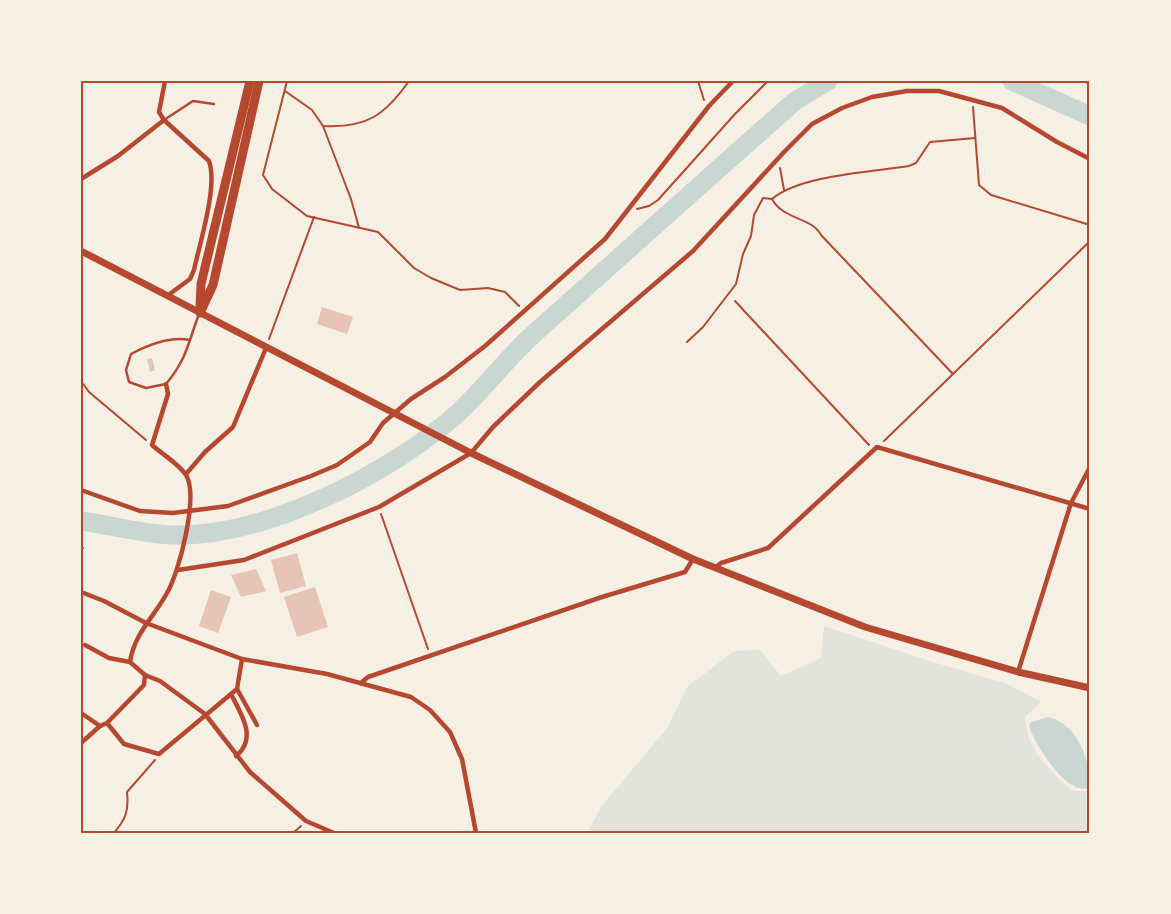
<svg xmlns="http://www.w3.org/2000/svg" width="1171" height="914" font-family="Arial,sans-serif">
  <rect width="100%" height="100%" fill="#f6efe4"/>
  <path fill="#e2e4dc" d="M824,626L933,662L1005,683L1041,702L1025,717C1026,750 1050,770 1072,791H1090V833H587L601,807L668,727L687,687L734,651L760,650L781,676L821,658Z"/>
  <path fill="#c9d6d2" d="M1048,717C1078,724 1090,760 1090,787C1068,799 1034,743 1029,726L1031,722Z"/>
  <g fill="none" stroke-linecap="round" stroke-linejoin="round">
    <g stroke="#c9d6d2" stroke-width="19">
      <polyline points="1012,81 1090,116"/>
      <path d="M81,521C111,525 142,534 172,535C264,538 392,473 459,412C487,386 509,355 538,330C623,254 709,177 795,101L828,81"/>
    </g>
  </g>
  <g fill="#e6c5b7">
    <polygon points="322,307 353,317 347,334 317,324"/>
    <polygon points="152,358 155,370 150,372 147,359"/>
    <polygon points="297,553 306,586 280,593 271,560"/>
    <polygon points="256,569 266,591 241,597 231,575"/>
    <polygon points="315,587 328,627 297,637 284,597"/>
    <polygon points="211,590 231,597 218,633 199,626"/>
  </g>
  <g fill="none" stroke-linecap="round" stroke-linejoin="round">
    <g stroke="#b5482f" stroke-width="2">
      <polyline points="287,81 263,175 272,189 307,216 378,232 414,268 431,278 460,290 488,288 505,292 519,306"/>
      <polyline points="698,81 704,100"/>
      <polyline points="1083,81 1090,84"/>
      <polyline points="285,91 312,110 323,126 351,199 359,228"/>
      <polyline points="973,107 979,185 991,195 1090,225"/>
      <path d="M324,126C367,128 385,115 409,81"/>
      <polyline points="780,168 784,190"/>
      <path d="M772,199C783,220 812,217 821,235L953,374"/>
      <polyline points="637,209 649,206 658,200 735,114 768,81"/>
      <polyline points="735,301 869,445"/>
      <polyline points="269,339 314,217"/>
      <path d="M687,342L703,327L736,284L743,254L751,236L754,215L763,198L772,199C800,175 872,172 909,166L916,163L930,142L975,138"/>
      <polyline points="81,381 89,392 146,440"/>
      <polyline points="884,441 1090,241"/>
      <polyline points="381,514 428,649"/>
      <polyline points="81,548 83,548"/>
      <path d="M114,833C126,819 129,810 127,792L155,760"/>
      <polyline points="293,833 301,826"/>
    </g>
    <g stroke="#b5482f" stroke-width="2.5">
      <polyline points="164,120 193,101 214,104"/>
      <path d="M190,340C170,336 148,345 131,354L126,370L129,382L146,388L166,384C187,359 188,343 199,314"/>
    </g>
    <g stroke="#b5482f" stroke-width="4.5">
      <path d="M165,81L159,112L164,120L209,161C218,186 200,242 194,270L190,279L167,296"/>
      <polyline points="81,179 118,156 164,120"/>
      <path d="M166,384L168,394L152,445C162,454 179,464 186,475C199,496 179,573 167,593C154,617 134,634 130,662L145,675L160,681L205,714L250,772L306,821L334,833"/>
      <polyline points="186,474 205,452 233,427 266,348"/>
      <polyline points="81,490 140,511 173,513 228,506 311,476 337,465 370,442 383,423 411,399 445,377 485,346 605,239 709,106 733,81"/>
      <polyline points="716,567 721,563 768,548 877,447 1090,509"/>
      <polyline points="178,570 244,560 379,507 471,453 493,427 540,382 693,251 785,151 812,124 842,108 872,97 907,91 939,91 1002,108 1057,142 1090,159"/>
      <polyline points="81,592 104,601 146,623 242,659 327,674 411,697 430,710 450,732 462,759 476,833"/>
      <polyline points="85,645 109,658 130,662"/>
      <polyline points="1018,672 1071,503 1090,467"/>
      <polyline points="361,683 368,677 602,597 685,572 693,559"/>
      <polyline points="237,689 257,725"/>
      <path d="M231,694C241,714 258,738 236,756"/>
      <polyline points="81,713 100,726"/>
      <polyline points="107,723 124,744 159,754 237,689 242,659"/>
      <polyline points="81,743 100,726 107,723 144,685 145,675"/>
    </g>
    <polyline stroke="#b5482f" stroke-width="7" points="81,251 471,453 693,559 865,627 1018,672 1090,688"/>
    <g stroke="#b5482f" stroke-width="9">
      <polyline points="200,308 201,284 250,81"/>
      <polyline points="200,313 213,285 259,81"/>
    </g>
  </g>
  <rect width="1171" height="914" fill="none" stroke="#f6efe4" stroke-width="165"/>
  <rect x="82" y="82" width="1006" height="750" fill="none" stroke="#b5482f" stroke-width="2"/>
</svg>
